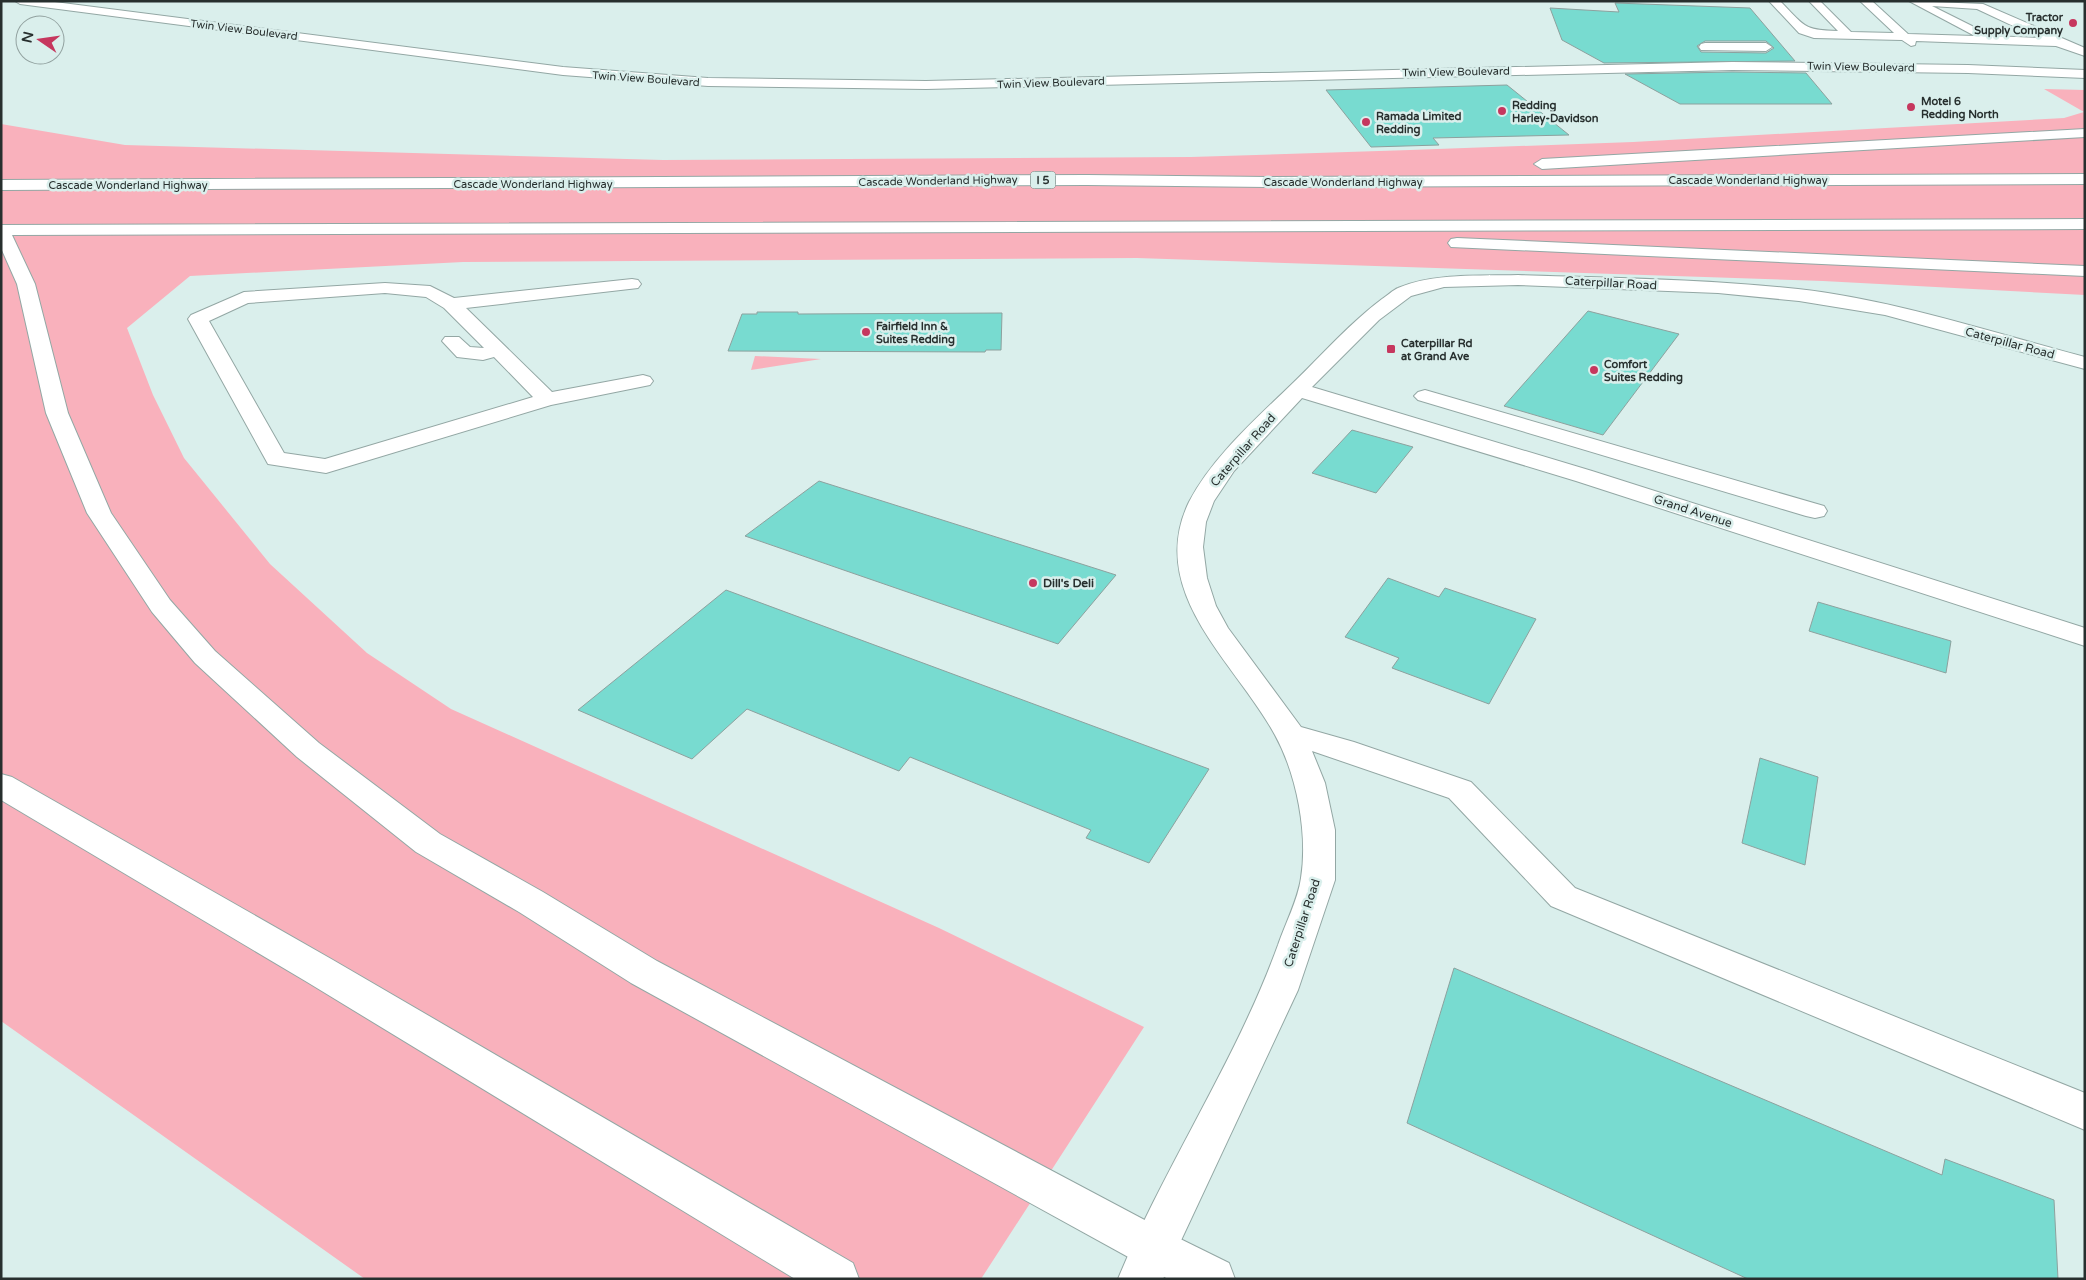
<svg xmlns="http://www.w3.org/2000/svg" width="2086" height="1280" font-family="'Varela Round',sans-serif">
  <rect width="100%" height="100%" fill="#daefec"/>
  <g fill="#f9b1bc">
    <polygon points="2044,89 2085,90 2085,295 1823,281 1137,258 463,262 190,276 127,328 153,395 184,458 270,564 367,653 451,709 939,928 1144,1027 981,1279 365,1279 1,1021 1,124 125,145 663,160 1191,157 1410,150 1633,142 2064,118 2084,112"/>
    <polygon points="755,356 821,359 751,370"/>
  </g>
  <g fill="#78dbd0" stroke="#8da19e" fill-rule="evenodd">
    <path d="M1615,3L1750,8L1795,61L1604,63L1562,40L1550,8L1619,12ZM1705,41H1766L1774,48L1766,53L1701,52L1697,46Z"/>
    <polygon points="1732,72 1806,73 1832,104 1680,104 1625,74"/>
    <polygon points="1507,85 1569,135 1433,138 1439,145 1371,147 1326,90"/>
    <polygon points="1588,311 1679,334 1603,435 1504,406"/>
    <polygon points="757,312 798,312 798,314 1002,313 1001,350 986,350 985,352 728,351 742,314 757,314"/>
    <polygon points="1352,430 1413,447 1376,493 1312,473"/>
    <polygon points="819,481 1072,561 1116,575 1058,644 745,536"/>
    <polygon points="1388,578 1439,597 1445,588 1536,619 1489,704 1392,668 1399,658 1345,637"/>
    <polygon points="726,590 1209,769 1149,863 1086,838 1091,830 910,757 899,771 747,709 692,759 578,710"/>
    <polygon points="1818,602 1951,641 1946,673 1809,631"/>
    <polygon points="1760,758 1818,777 1805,865 1742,843"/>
    <polygon points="1454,968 1942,1175 1945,1159 2054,1200 2058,1279 1748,1279 1407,1123"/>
  </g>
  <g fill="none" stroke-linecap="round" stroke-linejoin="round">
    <g stroke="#93a7a4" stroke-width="2">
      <g id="minor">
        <polygon points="15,1 47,1 563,67 708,78 926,81 1732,62 1968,65 2085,70 2085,78 1968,73 1732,70 926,89 708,86 563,75 20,4"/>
        <path d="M1769,1H1780C1805,26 1802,30 1838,31L1809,1H1820L1851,32L1894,33L1860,1H1872L1908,34L1975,36L1909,1L1983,4L2085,48V56L2056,46L1916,41L1915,45L1911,46L1902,40L1814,38L1799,33ZM1932,6L1977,9L2039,38L1992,36Z"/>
        <polygon points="1705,43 1766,43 1772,47 1766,51 1701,50 1699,47 1701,44"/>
        <path d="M1518,275C1611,278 1705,279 1798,289C1895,300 1990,332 2085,357V369L1885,315L1799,301L1718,293L1518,285L1444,287L1411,296L1379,320L1312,387L1592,471L2085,628V646L1576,481L1302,398L1234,471L1214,501L1206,522L1203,547L1207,578L1216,606L1228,628L1301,727L1354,742L1471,782L1575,888L2085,1093V1130L1551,906L1449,798L1312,751L1325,783L1335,830V880L1298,990L1163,1279H1118C1165,1165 1236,1061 1278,945C1285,924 1298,900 1301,878C1308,834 1297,775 1275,735C1237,664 1145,593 1189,502C1213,456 1257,418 1294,382C1323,354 1350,323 1382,299C1387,296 1393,290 1398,288C1431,273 1482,276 1518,275Z"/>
        <path d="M632,279L638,280L641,284L638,288L466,308L552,392L643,375L650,377L653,381L650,385L551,405L326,473L268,464L188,319L191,315L244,292L385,283L430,286L454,298ZM385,293L426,297L444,308L484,348L470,347L459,337H445L442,341L457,357L483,360L494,357L533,397L325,459L284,453L209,321L248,303Z"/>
        <polygon points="1425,390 1824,506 1827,511 1824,516 1815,518 1806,516 1418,400 1414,396 1418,392"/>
      </g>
    </g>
    <g stroke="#93a7a4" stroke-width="2">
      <polygon id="major" points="1156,1227 1229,1263 1235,1279 1168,1279 1141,1264 1134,1249 1141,1234"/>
    </g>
    <g stroke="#93a7a4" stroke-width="2">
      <g id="highway">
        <polygon points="2085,129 2085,137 1542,169 1534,164 1542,159"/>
        <polygon points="2085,174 2085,184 1267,187 1087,185 1,190 1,180 1087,175 1267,177"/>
        <polygon points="2085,219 2085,229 12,235 35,284 68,413 111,513 170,600 215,651 319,743 440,834 543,892 657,961 1171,1234 1178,1249 1171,1264 1156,1271 1141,1264 631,983 519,912 416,852 297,757 195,663 152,612 87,513 46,413 17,284 1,248 1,225"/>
        <polygon points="1457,238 2085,266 2085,276 1451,247 1448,243 1451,239"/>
        <polygon points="1,774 12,777 333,960 853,1263 859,1279 795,1279 307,982 1,800"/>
      </g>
    </g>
    <use href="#minor" fill="#fff" fill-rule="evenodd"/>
    <use href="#major" fill="#fff" fill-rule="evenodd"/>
    <use href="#highway" fill="#fff" fill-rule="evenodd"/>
  </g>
  <g fill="#c6375e" stroke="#daefec" stroke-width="2">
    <circle cx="2073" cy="23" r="5"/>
    <circle cx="1911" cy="107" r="5"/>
    <circle cx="1502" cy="111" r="5"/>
    <circle cx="1366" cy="122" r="5"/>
    <circle cx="866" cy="332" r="5"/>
    <rect x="1386" y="344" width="10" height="10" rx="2.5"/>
    <circle cx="1594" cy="370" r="5"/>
    <circle cx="1033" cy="583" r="5"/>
  </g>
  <g text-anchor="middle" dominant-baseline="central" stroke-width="5" stroke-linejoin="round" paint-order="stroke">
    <g font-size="11" font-weight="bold" fill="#272f2e" stroke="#daefec" text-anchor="start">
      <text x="2063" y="17" text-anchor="end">Tractor<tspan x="2063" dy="13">Supply Company</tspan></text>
      <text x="1921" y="101">Motel 6<tspan x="1921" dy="13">Redding North</tspan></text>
      <text x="1512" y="105">Redding<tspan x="1512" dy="13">Harley-Davidson</tspan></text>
      <text x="1376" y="116">Ramada Limited<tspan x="1376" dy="13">Redding</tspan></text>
      <text x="876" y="326">Fairfield Inn &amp;<tspan x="876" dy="13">Suites Redding</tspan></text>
      <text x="1401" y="343">Caterpillar Rd<tspan x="1401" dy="13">at Grand Ave</tspan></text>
      <text x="1604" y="364">Comfort<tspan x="1604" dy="13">Suites Redding</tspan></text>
    </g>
    <g font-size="11" fill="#272f2e" stroke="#daefec">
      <text transform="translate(244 30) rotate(7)">Twin View Boulevard</text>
      <text transform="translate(1861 67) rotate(1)">Twin View Boulevard</text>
      <text transform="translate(1456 72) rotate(-1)">Twin View Boulevard</text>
      <text transform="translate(646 79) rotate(4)">Twin View Boulevard</text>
      <text transform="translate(1051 83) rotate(-2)">Twin View Boulevard</text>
      <text x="1748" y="180">Cascade Wonderland Highway</text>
      <text transform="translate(938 181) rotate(-1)">Cascade Wonderland Highway</text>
      <text x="1343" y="182">Cascade Wonderland Highway</text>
      <text x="533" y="184">Cascade Wonderland Highway</text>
      <text x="128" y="185">Cascade Wonderland Highway</text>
    </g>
    <rect fill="#daefec" stroke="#5d6967" stroke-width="1" x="1030.5" y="171.5" width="25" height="17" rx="4"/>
    <g font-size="11" font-weight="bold" fill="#272f2e">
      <text x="1043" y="180">I 5</text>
    </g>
    <g font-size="12" fill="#272f2e" stroke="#daefec">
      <text transform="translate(1611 283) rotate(3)">Caterpillar Road</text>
      <text transform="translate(2010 343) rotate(15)">Caterpillar Road</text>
      <text transform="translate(1243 450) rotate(-49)">Caterpillar Road</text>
      <text transform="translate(1693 511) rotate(18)">Grand Avenue</text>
      <text transform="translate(1302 923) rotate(-72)">Caterpillar Road</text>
    </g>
    <g font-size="12" font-weight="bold" fill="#272f2e" stroke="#daefec" text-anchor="start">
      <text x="1043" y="583">Dill's Deli</text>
    </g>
  </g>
  <rect width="2086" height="1280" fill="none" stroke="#272f2e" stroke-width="5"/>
  <g transform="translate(40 40) rotate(283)"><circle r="24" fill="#daefec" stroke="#92a2a0"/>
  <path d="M0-4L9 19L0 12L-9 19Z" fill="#c6375e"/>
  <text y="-8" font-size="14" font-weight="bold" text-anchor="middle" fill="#272f2e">N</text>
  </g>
</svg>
